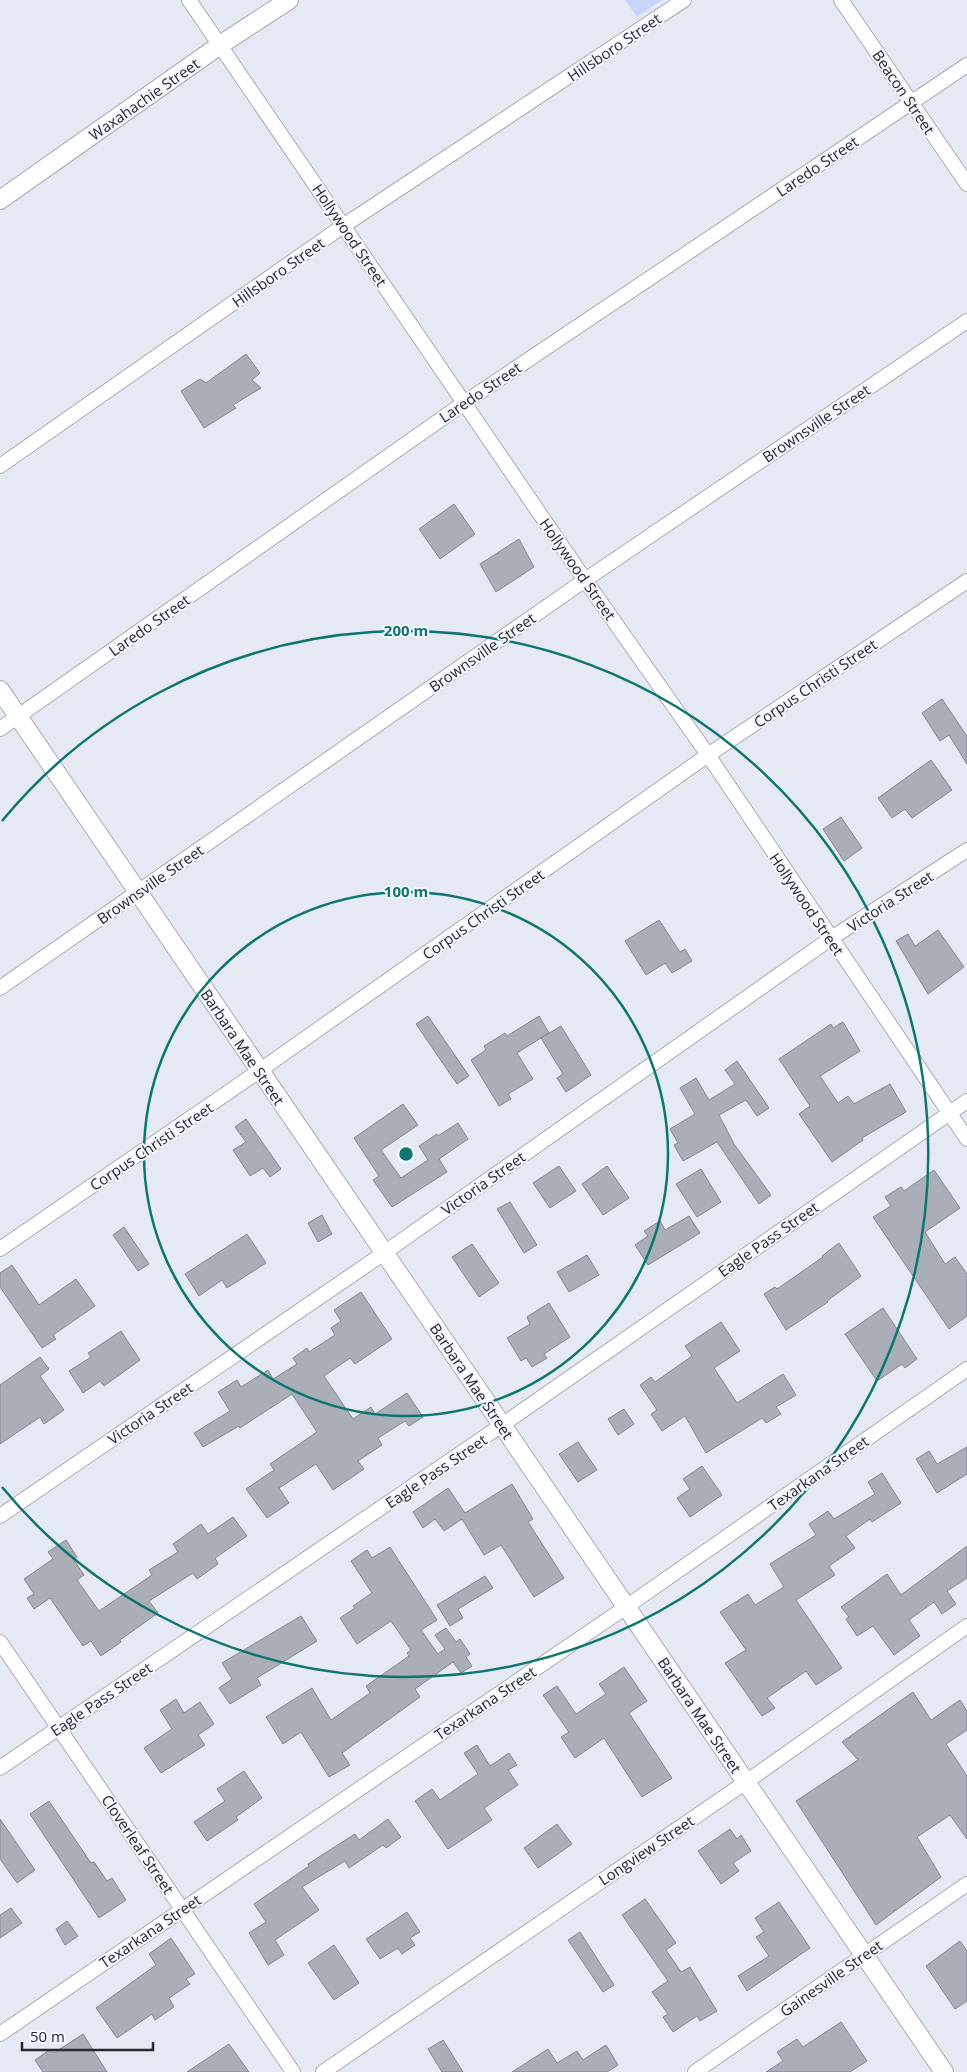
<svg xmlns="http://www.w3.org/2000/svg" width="967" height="2072" font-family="'Open Sans',sans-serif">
  <rect width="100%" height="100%" fill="#e5e9f3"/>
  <polygon fill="#c6d6fa" points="625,0 662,0 637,17"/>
  <g fill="#aaaeb7" stroke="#838790">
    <polygon points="246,354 260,373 252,380 261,388 233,405 236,408 204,428 181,391 200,379 206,383"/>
    <polygon points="454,504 475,534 440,559 419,529"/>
    <polygon points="519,539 534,567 496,592 480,564"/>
    <polygon points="942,699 967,736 967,764 949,735 940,741 922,713"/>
    <polygon points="931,760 952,790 912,818 905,809 892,818 878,798"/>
    <polygon points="841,817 862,848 844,861 823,829"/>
    <polygon points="659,920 680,952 685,949 692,961 672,973 665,963 646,975 625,941"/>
    <polygon points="938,930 964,967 928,994 896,941 908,934 915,946"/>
    <polygon points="428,1016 469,1076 457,1084 416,1024"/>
    <polygon points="539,1016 549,1033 517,1053 533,1079 508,1094 511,1099 499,1106 471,1060 486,1050 484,1046 505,1033 507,1036"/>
    <polygon points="843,1022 860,1051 820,1076 838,1103 848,1096 854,1104 890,1084 906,1112 862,1138 863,1140 832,1162 799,1114 810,1106 779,1059 831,1024 833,1028"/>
    <polygon points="561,1026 591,1075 566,1092 557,1078 563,1074 541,1038"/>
    <polygon points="737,1061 769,1108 757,1116 746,1100 719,1115 734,1144 771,1195 759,1204 717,1142 683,1161 674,1145 678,1143 670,1129 695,1114 680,1088 696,1078 709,1100 735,1084 725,1070"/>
    <polygon points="403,1104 418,1125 381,1150 401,1178 428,1160 419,1146 437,1134 438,1136 458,1123 468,1139 439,1159 447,1172 392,1207 373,1180 379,1176 354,1138"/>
    <polygon points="246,1119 281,1169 270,1177 263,1168 250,1176 233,1150 246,1142 235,1127"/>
    <polygon points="559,1166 576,1191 550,1208 533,1183"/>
    <polygon points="607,1166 629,1198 603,1215 582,1184"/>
    <polygon points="701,1169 721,1202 697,1217 676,1184"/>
    <polygon points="934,1170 960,1208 925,1232 945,1264 955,1257 967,1274 967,1316 949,1329 873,1217 891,1206 885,1197 901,1187 904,1191"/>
    <polygon points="510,1202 537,1245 524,1253 497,1209"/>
    <polygon points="322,1215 332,1234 318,1242 308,1223"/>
    <polygon points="689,1216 700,1233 648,1265 635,1245 648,1236 644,1231 660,1221 665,1230"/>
    <polygon points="124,1227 149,1264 138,1271 113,1235"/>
    <polygon points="247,1234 266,1263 227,1288 222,1280 199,1296 185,1274"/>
    <polygon points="839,1243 861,1276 827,1301 828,1302 786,1330 764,1294 775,1287 777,1289 823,1257 822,1256"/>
    <polygon points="472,1244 499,1283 479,1297 452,1257"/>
    <polygon points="587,1255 599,1275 569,1292 557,1272"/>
    <polygon points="12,1265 39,1305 76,1279 95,1306 53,1335 56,1339 42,1348 0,1287 0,1273"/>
    <polygon points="361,1292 392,1339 355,1364 350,1358 324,1376 353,1419 371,1407 375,1414 407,1393 423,1417 409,1426 405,1421 378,1438 382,1445 358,1461 364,1469 333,1490 316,1464 279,1488 289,1503 267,1518 246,1489 274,1470 270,1464 317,1432 292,1394 240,1428 239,1426 203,1447 194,1433 230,1411 218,1392 237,1380 241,1387 268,1370 273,1379 297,1364 293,1358 307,1348 309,1352 335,1335 331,1328 341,1321 334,1310"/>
    <polygon points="549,1303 570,1337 544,1354 547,1358 532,1367 526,1358 521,1361 507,1338 530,1324 527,1317"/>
    <polygon points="883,1308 917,1359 905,1368 902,1364 877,1381 845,1334"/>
    <polygon points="721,1322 740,1351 714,1368 737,1403 783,1374 796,1395 776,1407 781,1414 766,1423 762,1418 706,1453 685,1416 662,1431 651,1414 657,1410 640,1385 651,1377 655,1382 692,1356 685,1346"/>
    <polygon points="121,1331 140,1360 104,1386 100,1381 83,1393 69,1371 91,1357 88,1353"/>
    <polygon points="40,1357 49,1369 40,1376 64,1410 44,1424 40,1417 0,1444 0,1385"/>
    <polygon points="624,1409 634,1424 618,1435 608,1419"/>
    <polygon points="578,1442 597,1470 578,1482 559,1454"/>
    <polygon points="967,1447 967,1474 937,1493 916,1459 929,1451 937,1464"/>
    <polygon points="702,1466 722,1495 690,1517 677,1498 690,1489 683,1479"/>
    <polygon points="882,1473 901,1503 872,1522 870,1519 846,1536 855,1548 829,1566 835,1575 796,1600 842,1668 816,1685 806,1671 767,1698 775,1708 762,1716 725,1663 746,1650 720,1612 748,1594 755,1605 784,1587 770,1564 816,1535 809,1524 828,1511 834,1519 875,1494 868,1482"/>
    <polygon points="512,1484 533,1519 528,1522 564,1578 534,1597 501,1545 484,1555 462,1519 444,1531 435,1519 423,1528 413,1512 448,1488 465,1513"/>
    <polygon points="233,1517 247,1536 215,1558 218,1564 197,1579 193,1573 149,1601 158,1613 120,1640 121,1642 101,1656 91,1641 83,1646 50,1598 34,1609 27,1598 34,1594 24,1579 53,1559 48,1552 66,1540 77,1557 73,1559 84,1575 77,1580 99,1611 152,1575 149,1570 178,1552 173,1544 201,1524 208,1534"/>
    <polygon points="967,1546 967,1578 947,1591 956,1604 942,1614 934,1602 909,1620 920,1636 894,1655 873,1626 857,1636 846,1619 849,1617 841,1607 887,1574 901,1595"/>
    <polygon points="390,1547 437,1620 421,1630 438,1654 445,1649 435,1635 446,1628 456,1642 460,1639 470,1654 466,1657 472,1666 461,1673 453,1662 415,1689 420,1697 342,1753 350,1765 329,1777 301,1732 283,1744 266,1717 312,1688 331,1720 370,1693 366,1686 409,1656 407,1653 411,1650 391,1621 357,1644 340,1618 355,1608 353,1606 372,1593 351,1561 367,1550 372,1558"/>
    <polygon points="485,1576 493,1588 458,1609 463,1618 450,1626 437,1605"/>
    <polygon points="301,1616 317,1641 257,1678 261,1685 230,1704 219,1688 232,1679 222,1663"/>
    <polygon points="624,1667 647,1701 629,1713 672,1778 642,1797 604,1738 575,1758 561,1737 569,1732 543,1695 557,1686 576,1714 606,1694 599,1684"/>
    <polygon points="913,1692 931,1720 960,1700 967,1711 967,1730 946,1744 967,1776 967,1839 950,1815 917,1837 941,1877 876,1925 796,1801 858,1760 842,1742"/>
    <polygon points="176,1699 184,1713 200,1702 214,1724 198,1735 205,1745 161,1773 144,1748 172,1729 160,1710"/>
    <polygon points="477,1745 490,1766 509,1753 517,1765 508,1770 518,1785 484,1808 492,1820 448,1849 415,1801 432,1789 440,1800 478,1774 464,1753"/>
    <polygon points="244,1771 262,1798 236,1817 238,1820 207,1841 194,1822 225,1801 217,1789"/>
    <polygon points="49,1801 91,1863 94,1862 107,1881 112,1878 126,1900 99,1918 30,1814"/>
    <polygon points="0,1819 35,1870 17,1883 0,1859"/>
    <polygon points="388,1819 401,1837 386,1848 383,1845 349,1868 345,1861 302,1887 319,1910 275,1940 284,1955 268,1965 249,1933 266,1922 254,1904 309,1866 308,1864 355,1834 359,1840"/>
    <polygon points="557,1824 572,1844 538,1868 524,1848"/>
    <polygon points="730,1829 737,1839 741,1835 751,1851 733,1863 739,1871 721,1884 698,1851"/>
    <polygon points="645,1899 676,1943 666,1950 681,1972 690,1967 717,2011 700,2021 697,2016 673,2032 663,2017 668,2014 652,1992 668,1981 622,1915"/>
    <polygon points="779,1902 810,1948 747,1991 738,1976 769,1956 756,1937 764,1932 755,1918"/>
    <polygon points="11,1908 22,1923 0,1938 0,1915"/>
    <polygon points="407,1912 420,1932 410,1938 415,1945 402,1954 398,1948 380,1959 366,1939"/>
    <polygon points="67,1921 78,1936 65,1945 56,1929"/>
    <polygon points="580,1932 614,1985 603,1992 568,1940"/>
    <polygon points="171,1938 195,1974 186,1979 190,1984 169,1998 174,2007 155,2020 152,2014 117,2038 96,2008 156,1965 149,1954"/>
    <polygon points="960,1941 967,1951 967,2001 955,2009 926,1966"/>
    <polygon points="334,1945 359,1983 334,2000 308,1963"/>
    <polygon points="841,2022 867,2061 850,2072 766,2072 783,2061 777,2052 797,2039 803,2047"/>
    <polygon points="83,2034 107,2072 43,2072 35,2060 51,2049 54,2053"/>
    <polygon points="443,2040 463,2072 442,2072 428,2049"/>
    <polygon points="229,2044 249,2072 187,2072"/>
    <polygon points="606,2045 618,2065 607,2072 512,2072 548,2049 557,2063 577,2051 583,2060"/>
  </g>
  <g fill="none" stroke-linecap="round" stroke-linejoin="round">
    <g stroke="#a7abb4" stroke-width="16">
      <g id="minor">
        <polyline points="189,0 585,580 708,755 967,1139"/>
        <polyline points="841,0 967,184"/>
        <polyline points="0,466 343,226 684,0"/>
        <polyline points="0,729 464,403 967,65"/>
        <polyline points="0,988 585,580 967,321"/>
        <polyline points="0,1249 259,1071 708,755 967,581"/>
        <polyline points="0,1516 384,1253 830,939 967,850"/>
        <polyline points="0,1642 293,2072"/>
        <polyline points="0,1768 502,1425 967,1101"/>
        <polyline points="0,2034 626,1607 967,1369"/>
        <polyline points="323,2072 746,1782 967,1626"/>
        <polyline points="695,2072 967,1884"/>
      </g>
    </g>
    <g stroke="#a7abb4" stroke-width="20">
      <g id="tertiary">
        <polyline points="0,200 220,45 289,0"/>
        <polyline points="0,690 944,2072"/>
      </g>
    </g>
    <use href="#minor" stroke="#fff" stroke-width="14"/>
    <use href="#tertiary" stroke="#fff" stroke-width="18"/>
  </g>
  <g fill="none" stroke="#0f766e" stroke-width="2.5">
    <circle cx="406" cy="1154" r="262"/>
    <path d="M2 821A523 523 0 1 1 2 1487"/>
  </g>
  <g text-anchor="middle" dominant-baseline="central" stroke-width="4" stroke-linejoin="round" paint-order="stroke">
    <g font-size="15" fill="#28292d" stroke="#f3f6fe">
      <text transform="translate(614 47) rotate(-34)">Hillsboro Street</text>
      <text transform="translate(904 92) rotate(56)">Beacon Street</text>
      <text transform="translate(144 99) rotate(-35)">Waxahachie Street</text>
      <text transform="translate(817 166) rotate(-34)">Laredo Street</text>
      <text transform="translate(350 235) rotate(56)">Hollywood Street</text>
      <text transform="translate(278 272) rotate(-35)">Hillsboro Street</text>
      <text transform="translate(480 392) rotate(-34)">Laredo Street</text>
      <text transform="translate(816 423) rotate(-34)">Brownsville Street</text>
      <text transform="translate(578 569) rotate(55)">Hollywood Street</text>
      <text transform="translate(149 625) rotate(-35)">Laredo Street</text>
      <text transform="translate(482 652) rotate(-35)">Brownsville Street</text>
      <text transform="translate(815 683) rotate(-34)">Corpus Christi Street</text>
      <text transform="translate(150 884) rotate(-35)">Brownsville Street</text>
      <text transform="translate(890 901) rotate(-33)">Victoria Street</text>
      <text transform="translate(807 904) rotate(56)">Hollywood Street</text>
      <text transform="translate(483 914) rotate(-35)">Corpus Christi Street</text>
      <text transform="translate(243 1047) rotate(56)">Barbara Mae Street</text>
      <text transform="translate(151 1146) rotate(-34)">Corpus Christi Street</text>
      <text transform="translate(483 1183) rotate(-35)">Victoria Street</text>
      <text transform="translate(768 1239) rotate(-35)">Eagle Pass Street</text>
      <text transform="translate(472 1381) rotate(56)">Barbara Mae Street</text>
      <text transform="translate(150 1413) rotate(-34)">Victoria Street</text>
      <text transform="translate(436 1471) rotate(-34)">Eagle Pass Street</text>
      <text transform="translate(818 1473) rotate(-35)">Texarkana Street</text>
      <text transform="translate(101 1699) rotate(-34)">Eagle Pass Street</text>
      <text transform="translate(485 1703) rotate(-34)">Texarkana Street</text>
      <text transform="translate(700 1715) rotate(56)">Barbara Mae Street</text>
      <text transform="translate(138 1844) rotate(56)">Cloverleaf Street</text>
      <text transform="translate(646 1850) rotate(-34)">Longview Street</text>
      <text transform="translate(150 1931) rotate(-34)">Texarkana Street</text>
      <text transform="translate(831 1978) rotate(-35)">Gainesville Street</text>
    </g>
  </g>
  <circle cx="406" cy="1154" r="8" fill="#0f766e" stroke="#f3f6fe" stroke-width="2.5"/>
  <g font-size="15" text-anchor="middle" font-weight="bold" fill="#0f766e" stroke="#f3f6fe" stroke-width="4" stroke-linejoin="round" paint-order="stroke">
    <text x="406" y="636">200 m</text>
    <text x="406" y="897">100 m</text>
  </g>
  <path d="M22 2042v8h131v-8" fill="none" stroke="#28292d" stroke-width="2.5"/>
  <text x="30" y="2042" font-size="15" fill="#28292d" stroke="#f3f6fe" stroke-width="4" paint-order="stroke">50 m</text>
</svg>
